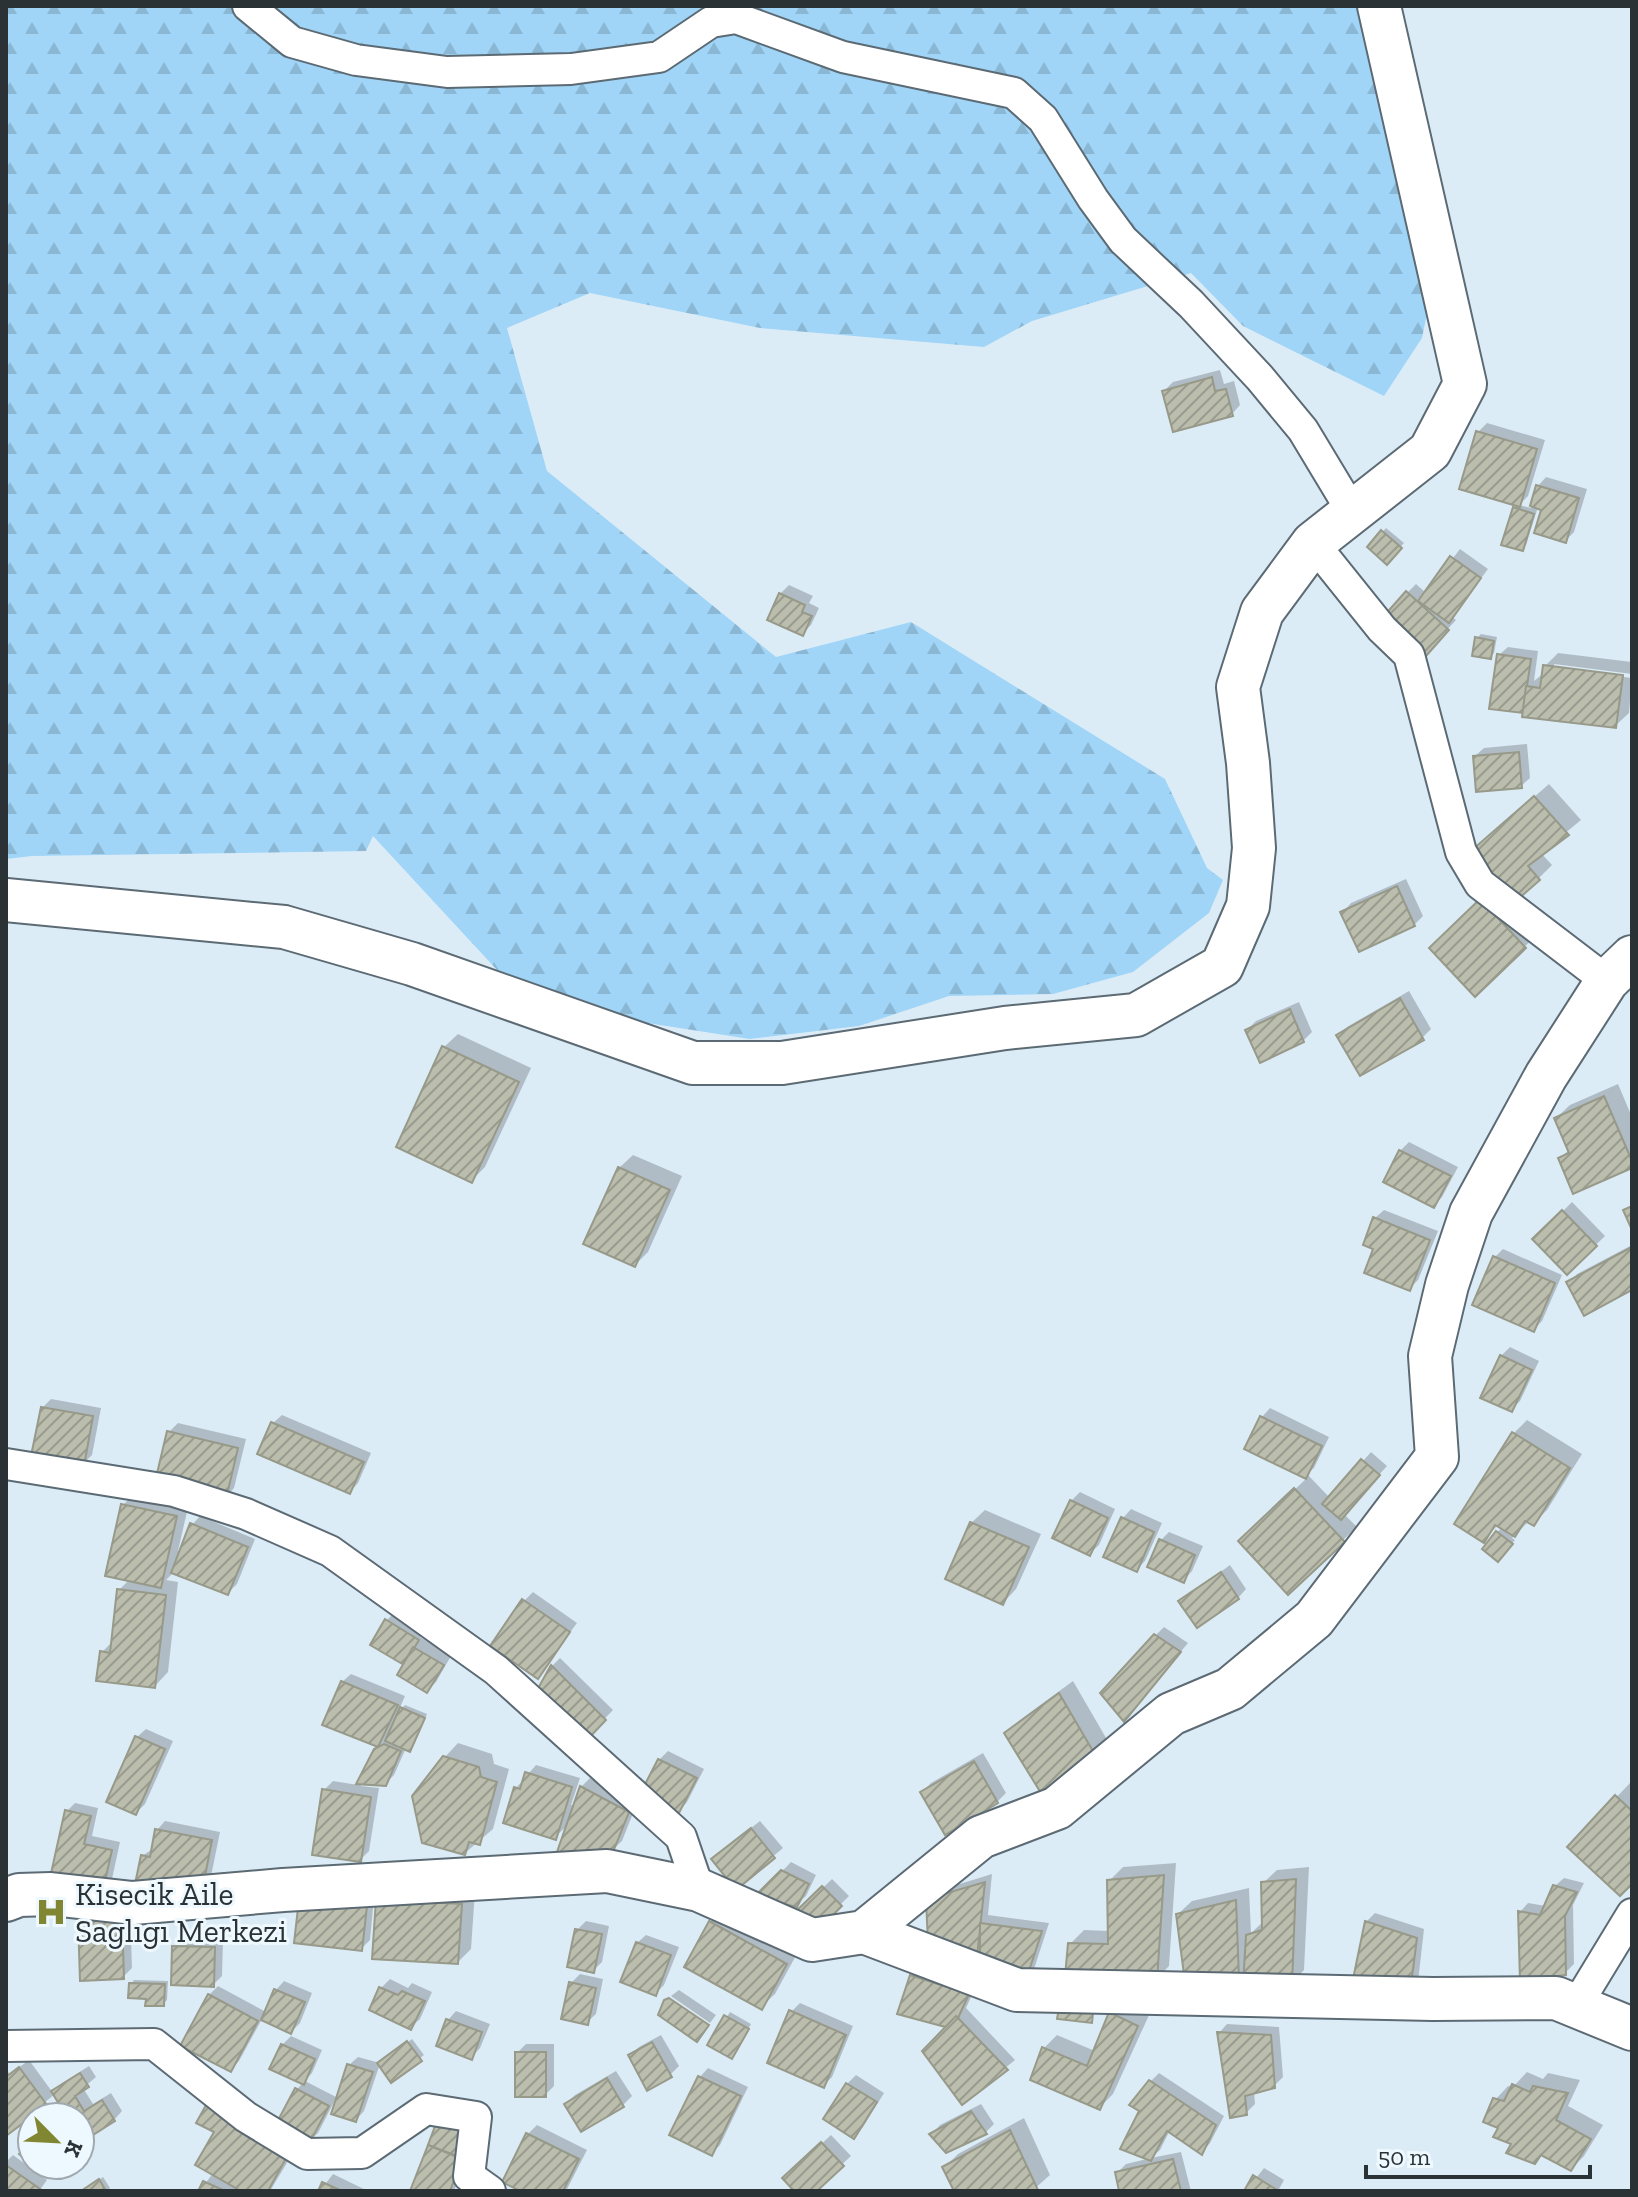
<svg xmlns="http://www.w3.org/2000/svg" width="1638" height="2197" font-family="'Zilla Slab',serif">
  <defs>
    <pattern id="forest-firs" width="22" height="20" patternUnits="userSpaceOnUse" patternTransform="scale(2)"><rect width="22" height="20" fill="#a0d5f7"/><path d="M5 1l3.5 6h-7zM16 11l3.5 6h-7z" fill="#8ab7d4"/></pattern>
    <pattern id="building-hatch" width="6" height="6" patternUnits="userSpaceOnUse" patternTransform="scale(2)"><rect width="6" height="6" fill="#bbbead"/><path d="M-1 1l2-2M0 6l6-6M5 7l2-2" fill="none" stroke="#989b8e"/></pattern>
  </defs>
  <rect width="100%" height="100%" fill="#dcecf7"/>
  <polygon fill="url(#forest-firs)" points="6,6 1368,6 1432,289 1422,338 1384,396 1243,326 1191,273 1032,321 984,347 760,328 590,293 507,328 547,471 776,657 911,622 1165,779 1207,868 1223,880 1209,913 1133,972 1053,994 949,996 859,1026 750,1039 628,1020 498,971 373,836 366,851 32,856 6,859"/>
  <g fill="#0003">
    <polygon points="1220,370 1224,384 1234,381 1240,405 1232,414 1164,391 1173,382"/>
    <polygon points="1487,423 1545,440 1528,496 1519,505 1531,508 1538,486 1546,477 1587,489 1574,532 1565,541 1543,509 1538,507 1526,545 1522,549 1515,508 1519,505 1478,432"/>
    <polygon points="1386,528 1404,543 1387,562 1369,547"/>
    <polygon points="1460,549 1488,569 1452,617 1456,620 1434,644 1407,593 1416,584 1426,593"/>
    <polygon points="789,585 813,596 809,603 819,608 811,625 802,634 780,594"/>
    <polygon points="1481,634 1497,637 1494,653 1490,657 1477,638"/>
    <polygon points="1508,647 1538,651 1534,681 1544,673 1545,666 1558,653 1632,662 1632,674 1554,664 1554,668 1632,678 1629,713 1615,726 1525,715 1499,655"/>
    <polygon points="1527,744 1530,778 1521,786 1475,756 1484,748"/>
    <polygon points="1549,784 1581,820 1541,853 1552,865 1539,878 1488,837"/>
    <polygon points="1406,879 1423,916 1414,925 1343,912 1351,903"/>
    <polygon points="1495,887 1538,934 1475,994"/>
    <polygon points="1409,991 1431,1029 1422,1038 1339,1035 1347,1027"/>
    <polygon points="1299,1002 1312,1032 1303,1041 1247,1030 1256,1021"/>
    <polygon points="458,1034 531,1068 485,1167 472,1180 444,1047"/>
    <polygon points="1618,1084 1632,1117 1632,1166 1560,1158 1570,1149 1556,1118 1570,1105"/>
    <polygon points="1409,1142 1458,1167 1442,1197 1434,1206 1400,1151"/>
    <polygon points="633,1155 682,1176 648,1252 635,1265 619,1168"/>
    <polygon points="1572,1202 1605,1236 1567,1273 1535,1239"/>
    <polygon points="1384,1210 1438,1231 1418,1280 1409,1289 1376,1248 1375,1218"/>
    <polygon points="1632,1245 1632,1288 1569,1283 1577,1274"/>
    <polygon points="1503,1249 1562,1275 1542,1321 1533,1330 1495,1257"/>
    <polygon points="1510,1347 1539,1361 1520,1401 1511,1410 1501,1356"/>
    <polygon points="51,1399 101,1408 92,1455 83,1464 42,1408"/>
    <polygon points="1270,1408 1329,1437 1314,1468 1307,1474 1330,1498 1371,1452 1387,1466 1344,1514 1357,1527 1343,1540 1254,1528 1308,1477 1247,1448 1262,1417"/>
    <polygon points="282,1415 371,1453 358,1483 350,1492 273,1423"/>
    <polygon points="1527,1420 1582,1454 1547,1510 1533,1524 1529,1521 1512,1538 1515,1540 1502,1555 1497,1532 1503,1527 1498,1525 1483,1541 1457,1524 1514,1433"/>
    <polygon points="178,1423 246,1439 234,1488 226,1497 169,1432"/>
    <polygon points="136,1492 189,1503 178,1551 181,1552 192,1525 200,1516 255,1539 237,1584 228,1593 174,1572 166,1580 178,1582 168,1672 155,1686 102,1652 113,1641 119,1590 130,1579 123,1505"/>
    <polygon points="1080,1492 1115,1509 1099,1545 1090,1553 1071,1501"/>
    <polygon points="1131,1509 1162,1523 1145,1561 1136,1570 1123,1518"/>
    <polygon points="985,1510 1041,1534 1016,1589 1003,1603 971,1523"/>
    <polygon points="1169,1532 1203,1546 1192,1571 1184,1580 1160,1541"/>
    <polygon points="1230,1565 1246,1589 1238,1598 1181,1601"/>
    <polygon points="533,1592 577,1623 538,1676 524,1601"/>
    <polygon points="395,1612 426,1630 420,1637 451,1656 436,1682 427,1691 406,1663 386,1621"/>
    <polygon points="1164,1627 1188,1643 1132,1710 1155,1636"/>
    <polygon points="560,1658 613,1710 586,1738 538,1691 552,1666"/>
    <polygon points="351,1674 405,1696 398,1712 405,1705 427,1714 413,1746 410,1749 406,1748 394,1775 385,1784 361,1783 361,1786 379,1788 369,1851 360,1860 324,1790 333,1781 358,1785 380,1746 325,1724 342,1682"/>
    <polygon points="1073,1681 1109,1743 1095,1757 1007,1734 1020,1720"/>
    <polygon points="146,1729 173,1741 145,1804 136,1813 137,1737"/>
    <polygon points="458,1743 492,1754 494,1764 509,1769 493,1829 465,1853 445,1757"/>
    <polygon points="668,1751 704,1769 687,1802 679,1811 659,1760"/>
    <polygon points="983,1753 1006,1793 997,1802 922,1792 931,1783"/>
    <polygon points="536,1765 580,1778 571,1805 575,1806 581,1787 590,1778 637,1803 622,1841 612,1850 569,1824 555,1837 516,1788"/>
    <polygon points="1630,1783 1632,1785 1632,1882 1570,1846"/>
    <polygon points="75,1803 98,1808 92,1836 120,1842 112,1879 103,1887 67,1811"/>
    <polygon points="165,1821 220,1832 209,1886 142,1856 154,1848 157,1830"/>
    <polygon points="760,1821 783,1848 736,1888 722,1851"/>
    <polygon points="791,1862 816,1875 806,1896 797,1904 758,1896"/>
    <polygon points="1176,1863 1169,1966 1156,1979 1070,1944 1084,1930 1110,1931 1109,1881 1123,1867"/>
    <polygon points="1309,1867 1304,1970 1291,1984 1246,1969 1238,1977 1178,1914 1192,1901 1249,1888 1251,1933 1264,1921 1263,1883 1277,1870"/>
    <polygon points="992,1874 988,1915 1049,1923 1034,1969 1025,1978 982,1948 976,1954 937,1891"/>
    <polygon points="1564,1878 1584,1883 1573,1905 1574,1964 1565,1973 1520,1912 1528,1903 1546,1906 1555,1886"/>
    <polygon points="832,1879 849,1896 820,1925 792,1918"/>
    <polygon points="475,1891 471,1949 458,1962 377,1902"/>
    <polygon points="374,1898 370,1940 361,1949 296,1942"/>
    <polygon points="130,1908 132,1968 123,1977 89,1910"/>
    <polygon points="724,1908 799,1950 775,1994 761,2007 686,1966 711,1922"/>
    <polygon points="1375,1913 1424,1929 1418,1982 1409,1991 1366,1922"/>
    <polygon points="586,1921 609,1926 602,1962 594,1970 577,1930"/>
    <polygon points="646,1935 679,1947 664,1985 655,1994 637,1943"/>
    <polygon points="183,1938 223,1939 222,1976 213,1985 174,1947"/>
    <polygon points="921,1968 976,1986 966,2008 1015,2060 963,2102 949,2026 912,1976"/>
    <polygon points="580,1974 603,1979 596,2014 587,2022 571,1983"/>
    <polygon points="390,1979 408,1988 412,1983 432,1992 420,2019 411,2027 381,1988"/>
    <polygon points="134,1980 168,1981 167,2000 163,2004 148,1997 131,1984"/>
    <polygon points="284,1981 312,1993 300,2023 291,2032 262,2019 239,2061 230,2070 209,1995 218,1986 266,2012 276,1990"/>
    <polygon points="679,1990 716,2015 710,2023 671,1996"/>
    <polygon points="1124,2000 1150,2013 1113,2094 1099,2108 1044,2048 1057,2035 1095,2051 1110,2013"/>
    <polygon points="800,2003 853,2026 832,2077 823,2086 791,2012"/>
    <polygon points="456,2011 490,2024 480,2048 472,2057 448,2020"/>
    <polygon points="730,2012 751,2024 735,2053 710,2044"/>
    <polygon points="1227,2024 1279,2027 1283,2077 1274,2086 1254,2091 1255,2104 1246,2113 1219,2033"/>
    <polygon points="661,2035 679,2066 670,2075 630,2056 639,2047"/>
    <polygon points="291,2036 322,2050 312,2073 305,2081 338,2098 349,2065 358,2057 380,2063 412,2039 424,2055 392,2081 380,2064 364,2111 356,2120 336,2098 318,2133 309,2141 302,2138 270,2191 200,2191 213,2173 216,2131 199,2122 208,2106 278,2125 297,2089 304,2082 282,2045"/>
    <polygon points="526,2044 554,2044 554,2086 545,2095 517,2053"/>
    <polygon points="29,2060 53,2093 62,2083 89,2066 96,2077 83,2088 93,2104 111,2093 122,2111 114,2120 80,2134 80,2117 69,2117 55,2094 6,2134 6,2070 10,2074"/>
    <polygon points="708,2068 748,2087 720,2145 712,2153 700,2077"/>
    <polygon points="616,2071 632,2096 623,2105 582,2130 566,2104 575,2095"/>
    <polygon points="1527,2072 1543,2079 1548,2073 1580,2080 1568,2106 1603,2125 1584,2156 1571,2169 1542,2153 1514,2143 1500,2127 1495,2100 1508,2086 1513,2087"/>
    <polygon points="1159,2073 1224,2116 1210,2143 1202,2152 1170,2130 1160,2150 1151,2158 1181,2152 1191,2191 1121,2191 1118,2172 1126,2164 1151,2158 1142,2111 1150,2082"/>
    <polygon points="856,2075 884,2093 863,2127 854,2136 847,2084"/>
    <polygon points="981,2104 994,2124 986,2132 947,2150 932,2134 940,2125"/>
    <polygon points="1024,2118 1050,2175 1032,2191 956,2191 944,2168 958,2154"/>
    <polygon points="440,2120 470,2150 454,2191 412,2191"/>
    <polygon points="537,2125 587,2150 566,2191 524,2191 504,2181 528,2134"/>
    <polygon points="831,2135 851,2156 814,2191 797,2191 785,2178"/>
    <polygon points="13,2155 47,2180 39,2191 6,2191 6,2162"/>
    <polygon points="1264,2168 1284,2180 1278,2191 1246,2191"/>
    <polygon points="333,2174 368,2191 320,2191"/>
    <polygon points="103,2177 110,2188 107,2191 84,2191"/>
  </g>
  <g fill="url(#building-hatch)" stroke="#979989" stroke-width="2">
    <polygon points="1212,377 1215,391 1226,389 1233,416 1173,432 1162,391"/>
    <polygon points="1476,431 1537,449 1520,507 1459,489"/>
    <polygon points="1536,485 1579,498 1566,543 1534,533 1541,510 1530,506"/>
    <polygon points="1513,507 1534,514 1523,551 1501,545"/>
    <polygon points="1381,530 1402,548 1387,565 1367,547"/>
    <polygon points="1450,556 1481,578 1449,623 1418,601"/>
    <polygon points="1406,591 1449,630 1426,656 1383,617"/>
    <polygon points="779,593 805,605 802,612 812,616 803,636 767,620"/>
    <polygon points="1475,637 1494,641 1491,659 1472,656"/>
    <polygon points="1497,654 1531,659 1523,713 1489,709"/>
    <polygon points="1543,665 1623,675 1616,728 1522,717 1526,686 1540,688"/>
    <polygon points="1519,752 1522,788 1476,792 1473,756"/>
    <polygon points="1534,796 1569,835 1528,866 1540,880 1516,901 1472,850"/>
    <polygon points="1397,886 1415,926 1359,952 1340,912"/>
    <polygon points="1480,899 1526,948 1475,997 1429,948"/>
    <polygon points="1400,998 1424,1040 1360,1076 1336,1035"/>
    <polygon points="1290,1009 1304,1042 1260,1063 1245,1030"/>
    <polygon points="442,1046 519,1082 472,1183 396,1147"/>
    <polygon points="1604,1096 1632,1161 1632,1168 1573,1194 1558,1158 1569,1153 1554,1118"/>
    <polygon points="1399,1150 1451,1176 1434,1208 1383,1182"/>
    <polygon points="618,1167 670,1190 635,1267 583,1244"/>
    <polygon points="1632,1206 1632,1230 1623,1210"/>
    <polygon points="1562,1210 1597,1246 1567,1275 1532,1239"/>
    <polygon points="1373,1217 1430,1240 1410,1291 1364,1273 1373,1249 1363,1245"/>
    <polygon points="1632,1247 1632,1290 1584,1316 1566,1282"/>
    <polygon points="1493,1256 1555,1283 1534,1332 1472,1305"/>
    <polygon points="1500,1355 1532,1370 1512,1412 1480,1398"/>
    <polygon points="41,1407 93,1416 84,1466 31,1456"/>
    <polygon points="1260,1416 1322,1446 1306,1479 1244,1449"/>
    <polygon points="271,1422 364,1462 350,1494 257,1454"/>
    <polygon points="167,1431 238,1448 226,1499 155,1482"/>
    <polygon points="1512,1432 1570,1468 1534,1526 1525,1521 1515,1537 1495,1525 1484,1543 1454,1524"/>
    <polygon points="1361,1459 1380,1475 1341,1520 1322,1504"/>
    <polygon points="1294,1488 1345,1542 1288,1595 1238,1541"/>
    <polygon points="1070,1500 1108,1518 1090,1556 1052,1538"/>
    <polygon points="121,1504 177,1516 161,1588 105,1576"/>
    <polygon points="1121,1517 1154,1532 1137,1572 1103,1557"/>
    <polygon points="970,1522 1029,1547 1003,1605 945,1579"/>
    <polygon points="190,1523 248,1547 228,1595 171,1573"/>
    <polygon points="1496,1531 1513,1544 1498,1562 1482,1549"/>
    <polygon points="1159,1539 1195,1555 1184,1583 1147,1567"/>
    <polygon points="1221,1572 1239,1599 1197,1628 1178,1601"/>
    <polygon points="117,1589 166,1595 155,1688 96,1681 100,1651 110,1653"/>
    <polygon points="522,1599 570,1632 538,1679 490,1646"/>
    <polygon points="385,1619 419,1640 404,1665 370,1645"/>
    <polygon points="1154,1634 1181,1652 1124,1722 1100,1693"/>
    <polygon points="413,1647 444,1665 427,1693 397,1675"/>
    <polygon points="551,1665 606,1720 586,1741 536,1692"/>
    <polygon points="341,1681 398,1705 378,1747 322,1725"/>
    <polygon points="1059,1693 1097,1758 1044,1798 1004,1733"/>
    <polygon points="400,1707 425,1718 410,1752 385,1741"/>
    <polygon points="135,1736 165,1749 136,1815 106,1802"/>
    <polygon points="384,1744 401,1751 386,1786 356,1784 374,1749"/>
    <polygon points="443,1756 479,1767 481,1777 497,1782 480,1845 469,1842 465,1855 422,1843 412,1796"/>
    <polygon points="658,1759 697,1778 679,1813 640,1794"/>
    <polygon points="974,1761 998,1803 945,1835 920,1792"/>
    <polygon points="525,1772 572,1787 556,1840 503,1823 514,1787 520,1789"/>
    <polygon points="580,1786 629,1812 613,1852 557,1852"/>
    <polygon points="322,1789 371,1797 361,1862 312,1855"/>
    <polygon points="1615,1795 1632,1811 1632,1884 1620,1896 1567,1847"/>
    <polygon points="65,1810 91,1816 84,1844 112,1850 103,1890 50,1878"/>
    <polygon points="751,1828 775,1858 736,1890 711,1859"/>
    <polygon points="155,1829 212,1840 201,1897 135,1884 141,1855 150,1857"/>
    <polygon points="781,1870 809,1884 797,1907 754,1897"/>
    <polygon points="1164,1875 1157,1981 1065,1977 1068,1943 1108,1944 1107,1880"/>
    <polygon points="1296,1879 1292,1986 1243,1986 1246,1935 1262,1930 1261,1882"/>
    <polygon points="985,1882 977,1957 928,1944 926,1899"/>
    <polygon points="1553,1885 1577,1892 1565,1916 1566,1975 1520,1981 1518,1911 1540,1915"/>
    <polygon points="822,1886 842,1906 821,1927 788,1919"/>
    <polygon points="299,1899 367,1906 362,1951 294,1943"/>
    <polygon points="376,1899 462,1904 458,1964 372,1959"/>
    <polygon points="1236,1900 1239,1979 1185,1982 1176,1914"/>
    <polygon points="122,1916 124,1979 80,1981 78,1918"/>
    <polygon points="709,1921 787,1964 762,2010 684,1967"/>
    <polygon points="1365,1921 1417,1938 1410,1993 1352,1984"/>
    <polygon points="980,1923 1042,1931 1026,1980 980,1968"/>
    <polygon points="575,1929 602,1934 594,1973 567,1967"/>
    <polygon points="636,1942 671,1955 656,1996 620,1982"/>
    <polygon points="172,1946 215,1947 214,1987 171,1985"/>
    <polygon points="910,1975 969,1994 953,2029 897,2014"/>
    <polygon points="569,1982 596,1988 588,2025 561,2019"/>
    <polygon points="129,1983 165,1984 164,2006 145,2006 146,1999 128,1998"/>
    <polygon points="379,1987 398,1995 402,1991 425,2001 411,2030 369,2010"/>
    <polygon points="274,1989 305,2002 291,2034 261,2020"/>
    <polygon points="208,1994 258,2021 231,2072 180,2046"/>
    <polygon points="669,1998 709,2025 697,2042 658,2015 664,2000"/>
    <polygon points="1060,2003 1094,2003 1092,2023 1057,2019"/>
    <polygon points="789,2010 846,2035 824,2088 767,2063"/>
    <polygon points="1109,2012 1138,2026 1100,2110 1030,2080 1042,2047 1087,2066"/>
    <polygon points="724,2015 749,2029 732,2059 707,2045"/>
    <polygon points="956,2016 1008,2070 962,2105 922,2051"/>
    <polygon points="446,2019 482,2032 472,2060 436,2046"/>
    <polygon points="1217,2032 1271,2035 1275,2088 1245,2096 1247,2115 1230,2118"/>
    <polygon points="407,2041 422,2061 391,2083 377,2063"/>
    <polygon points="652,2042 672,2077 647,2091 628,2055"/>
    <polygon points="281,2044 315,2059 304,2085 269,2069"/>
    <rect x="515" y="2052" width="31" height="45"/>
    <polygon points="347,2064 373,2072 356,2122 331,2114"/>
    <polygon points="19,2067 47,2105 6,2136 6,2077"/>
    <polygon points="80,2073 89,2087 75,2096 84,2111 102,2100 115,2121 82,2142 80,2138 80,2117 67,2117 51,2091"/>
    <polygon points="698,2076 741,2096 712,2156 669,2135"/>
    <polygon points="607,2078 624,2107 581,2132 564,2104"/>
    <polygon points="1149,2080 1216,2125 1202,2155 1167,2131 1151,2161 1120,2149 1139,2111 1129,2105"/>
    <polygon points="846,2083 877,2102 854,2139 823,2119"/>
    <polygon points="1512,2084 1530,2092 1533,2086 1568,2093 1556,2120 1591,2139 1571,2171 1541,2155 1535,2164 1506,2153 1511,2144 1493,2137 1498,2128 1483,2122 1493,2098 1504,2101"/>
    <polygon points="295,2088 329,2106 309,2144 275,2126"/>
    <polygon points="206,2105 290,2151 268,2191 241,2191 195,2165 214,2132 196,2123"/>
    <polygon points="971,2111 987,2134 946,2153 929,2134"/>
    <polygon points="438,2118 468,2130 457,2156 428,2145"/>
    <polygon points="1010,2130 1038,2190 954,2191 942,2167"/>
    <polygon points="526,2133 579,2159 563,2191 520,2191 502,2182"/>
    <polygon points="32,2140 32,2165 44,2165 38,2172 19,2154"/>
    <polygon points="821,2142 844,2166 817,2191 794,2191 782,2178"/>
    <polygon points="428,2145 462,2159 450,2191 410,2191"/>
    <polygon points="1173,2159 1181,2191 1119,2191 1115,2172"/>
    <polygon points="6,2165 40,2189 38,2191 6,2191"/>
    <polygon points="1253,2175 1277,2190 1276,2191 1244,2191"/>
    <polygon points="99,2179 106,2191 81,2191"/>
    <polygon points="203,2181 225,2191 198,2191"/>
    <polygon points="322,2182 342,2191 318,2191"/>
  </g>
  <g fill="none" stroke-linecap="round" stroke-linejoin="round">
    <g stroke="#5c6a74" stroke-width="34">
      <g id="street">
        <polyline points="248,6 292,42 356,60 447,72 571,69 659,57 711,22 736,18 843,57 1014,93 1043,119 1093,199 1123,240 1191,304 1260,378 1303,430 1353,513"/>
        <polyline points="1313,543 1382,629 1409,655 1461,852 1480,884 1607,981"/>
        <polyline points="6,1464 174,1491 246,1514 330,1551 496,1670 681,1837 699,1890"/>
        <polyline points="1576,2006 1632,1914"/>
        <polyline points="6,2046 154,2044 246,2117 307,2154 362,2153 426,2109 476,2117 469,2176 490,2191"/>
      </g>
    </g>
    <g stroke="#5c6a74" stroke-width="46">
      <g id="secondary">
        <polyline points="6,900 284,927 412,964 693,1063 782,1063 1005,1028 1136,1015 1222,966 1248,906 1254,848 1248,763 1238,687 1262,612 1313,543 1430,451 1465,384 1379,6"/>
        <polyline points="6,1900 19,1895 51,1894 133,1903 283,1890 607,1871 699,1890 812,1940 864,1932 981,1837 1057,1808 1171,1714 1230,1689 1314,1619 1437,1457 1430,1356 1447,1285 1471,1213 1546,1076 1607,981 1632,957"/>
        <polyline points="864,1932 1017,1990 1433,1999 1556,1998 1632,2029"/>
      </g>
    </g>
    <use href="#street" stroke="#fff" stroke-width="30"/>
    <use href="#secondary" stroke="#fff" stroke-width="42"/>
  </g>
  <defs>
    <g id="hospital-bare" transform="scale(2.4)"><path d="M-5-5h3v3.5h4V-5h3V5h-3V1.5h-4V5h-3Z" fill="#808631" stroke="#eef8ff" stroke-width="2.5" paint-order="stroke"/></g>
  </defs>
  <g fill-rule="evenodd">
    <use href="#hospital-bare" x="51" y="1912"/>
  </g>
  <g text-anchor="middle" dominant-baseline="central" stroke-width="6" stroke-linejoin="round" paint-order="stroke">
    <g font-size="32" fill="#2b3236" stroke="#eef8ff" text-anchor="start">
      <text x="75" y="1894">Kisecik Aile<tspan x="75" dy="37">Saglıgı Merkezi</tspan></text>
    </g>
  </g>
  <rect width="1638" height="2197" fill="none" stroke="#2b3236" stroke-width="16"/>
  <g transform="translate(56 2141) rotate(114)"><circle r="38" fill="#eef8ff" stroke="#a0a9af" stroke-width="2"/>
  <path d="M0-6L14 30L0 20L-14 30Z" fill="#808631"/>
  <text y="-12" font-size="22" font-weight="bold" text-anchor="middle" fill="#2b3236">K</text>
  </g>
  <path d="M1366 2165v12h224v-12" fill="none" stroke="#2b3236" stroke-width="4"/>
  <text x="1378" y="2165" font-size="24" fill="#2b3236" stroke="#eef8ff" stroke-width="6" paint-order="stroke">50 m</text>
</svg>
